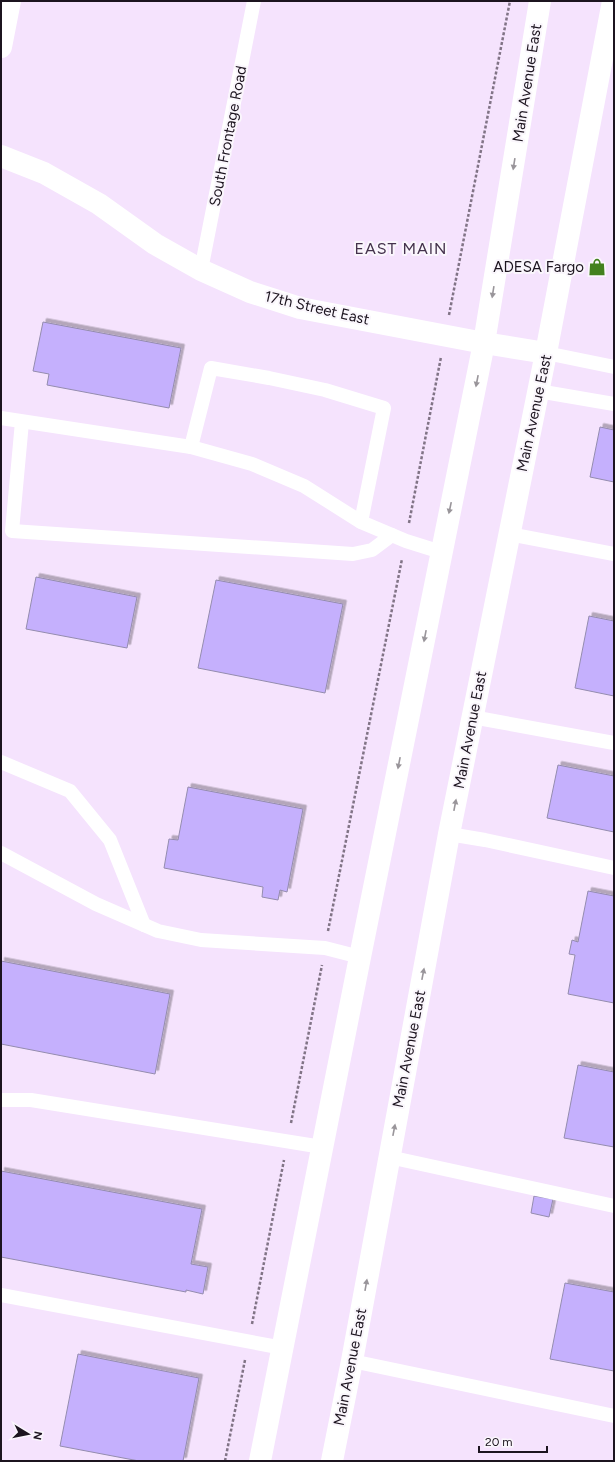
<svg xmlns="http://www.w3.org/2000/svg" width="615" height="1462" font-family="Figtree,sans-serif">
  <defs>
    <filter id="shadow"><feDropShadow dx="3.5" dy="-3.5" stdDeviation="0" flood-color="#0004"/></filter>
  </defs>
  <rect width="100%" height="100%" fill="#f5e3fd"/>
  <g fill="#c5b0fd" stroke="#948cae" filter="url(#shadow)">
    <polygon points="43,322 181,348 169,408 47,385 49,374 33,371"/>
    <polygon points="600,427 614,430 614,482 590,477"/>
    <polygon points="36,577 137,597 127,648 26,629"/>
    <polygon points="216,580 343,604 325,693 198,668"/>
    <polygon points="589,616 614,621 614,696 575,688"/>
    <polygon points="558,765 614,776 614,832 547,818"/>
    <polygon points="188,787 303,809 287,892 280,890 278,900 262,897 263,887 164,868 169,839 178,840"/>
    <polygon points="588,891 614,896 614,1003 568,994 575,955 569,954 572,940 578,942"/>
    <polygon points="1,961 170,994 155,1074 1,1044"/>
    <polygon points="578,1065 614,1072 614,1147 564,1138"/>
    <polygon points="1,1171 202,1209 191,1264 208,1267 203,1294 186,1290 186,1292 1,1257"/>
    <polygon points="534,1196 553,1199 549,1217 531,1213"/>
    <polygon points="565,1283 614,1292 614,1371 550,1359"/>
    <polygon points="78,1354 199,1378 183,1461 139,1461 60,1446"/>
  </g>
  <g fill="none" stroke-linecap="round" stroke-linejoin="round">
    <g stroke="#817486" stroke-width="2.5" stroke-dasharray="3 2" stroke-linecap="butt">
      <polyline points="449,315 510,1"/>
      <polyline points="409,523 441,357"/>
      <polyline points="328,931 402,559"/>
      <polyline points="291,1123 322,965"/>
      <polyline points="252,1324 284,1160"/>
      <polyline points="225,1461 245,1360"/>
    </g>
    <g stroke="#fff" stroke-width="14">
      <polyline points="201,270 254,1"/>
      <polyline points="546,353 614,367"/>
      <polyline points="538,391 614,404"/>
      <polyline points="1,418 191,447 252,464 304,486 361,522 406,541 441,552"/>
      <polyline points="22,422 12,531 353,554 372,550 392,535"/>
      <polyline points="191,447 211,368 269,378 325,390 384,408 361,522"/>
      <polyline points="509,534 614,554"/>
      <polyline points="472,717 614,743"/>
      <polyline points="1,762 70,791 110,840 144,925"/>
      <polyline points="449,834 485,840 614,868"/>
      <polyline points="1,853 96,904 158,931 201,940 325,948 360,957"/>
      <polyline points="1,1100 31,1100 322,1147"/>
      <polyline points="389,1157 614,1206"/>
      <polyline points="1,1295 283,1348"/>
      <polyline points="352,1361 614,1416"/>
    </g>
    <polyline stroke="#fff" stroke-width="22" points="1,47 10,1"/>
    <polyline stroke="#fff" stroke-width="22" points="1,156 44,173 99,204 155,244 201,270 250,292 300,308 484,343 546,353"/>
    <g stroke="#fff" stroke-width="22">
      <polyline points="260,1461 360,957 484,343 540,1"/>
      <polyline points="332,1461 352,1361 449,834 546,353 613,1"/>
    </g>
  </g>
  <defs><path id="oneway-solid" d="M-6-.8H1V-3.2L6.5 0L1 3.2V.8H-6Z"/></defs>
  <g fill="#99959a">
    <use href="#oneway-solid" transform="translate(514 164) rotate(99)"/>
    <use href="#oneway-solid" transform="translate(493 292) rotate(99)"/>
    <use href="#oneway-solid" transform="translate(477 381) rotate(101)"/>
    <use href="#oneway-solid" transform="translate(450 508) rotate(102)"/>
    <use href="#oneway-solid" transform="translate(425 636) rotate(101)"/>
    <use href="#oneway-solid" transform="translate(399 763) rotate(101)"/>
    <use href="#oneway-solid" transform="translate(455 805) rotate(-79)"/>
    <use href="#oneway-solid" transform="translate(423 974) rotate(-79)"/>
    <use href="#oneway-solid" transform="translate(394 1130) rotate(-79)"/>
    <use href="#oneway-solid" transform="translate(366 1285) rotate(-80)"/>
  </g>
  <defs>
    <g id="shop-bare" transform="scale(1.38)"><path d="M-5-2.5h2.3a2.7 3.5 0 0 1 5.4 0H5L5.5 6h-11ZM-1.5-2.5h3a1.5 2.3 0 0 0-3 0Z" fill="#43811e" stroke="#faf6fc" stroke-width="2.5" paint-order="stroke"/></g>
  </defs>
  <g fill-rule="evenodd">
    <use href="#shop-bare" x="597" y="267"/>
  </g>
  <g text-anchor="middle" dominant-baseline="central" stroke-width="4" stroke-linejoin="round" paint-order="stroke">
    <g font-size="15" fill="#1c141f" stroke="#faf6fc">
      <text transform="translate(527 83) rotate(-81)">Main Avenue East</text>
      <text transform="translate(228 136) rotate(-79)">South Frontage Road</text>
      <text transform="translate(317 308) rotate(13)">17th Street East</text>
      <text transform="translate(534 413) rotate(-78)">Main Avenue East</text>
      <text transform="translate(470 730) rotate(-79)">Main Avenue East</text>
      <text transform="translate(409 1049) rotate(-79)">Main Avenue East</text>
      <text transform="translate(350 1367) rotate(-79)">Main Avenue East</text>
    </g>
    <g font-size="15" fill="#1c141f" stroke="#faf6fc" text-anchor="end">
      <text x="584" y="267">ADESA Fargo</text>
    </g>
    <g font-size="16" letter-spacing="1" fill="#44324c" stroke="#faf6fc">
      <text x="401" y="248">EAST MAIN</text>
    </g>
  </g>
  <rect width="615" height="1462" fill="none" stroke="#1c141f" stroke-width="4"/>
  <g transform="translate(28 1434) rotate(100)" stroke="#faf6fc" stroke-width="3" paint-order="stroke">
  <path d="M0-3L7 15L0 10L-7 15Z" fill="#1c141f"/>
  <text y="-6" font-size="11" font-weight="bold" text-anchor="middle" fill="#1c141f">N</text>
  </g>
  <path d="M479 1446v6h68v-6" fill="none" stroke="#1c141f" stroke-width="2"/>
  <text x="485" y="1446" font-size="12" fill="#1c141f" stroke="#faf6fc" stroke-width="3" paint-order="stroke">20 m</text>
</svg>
